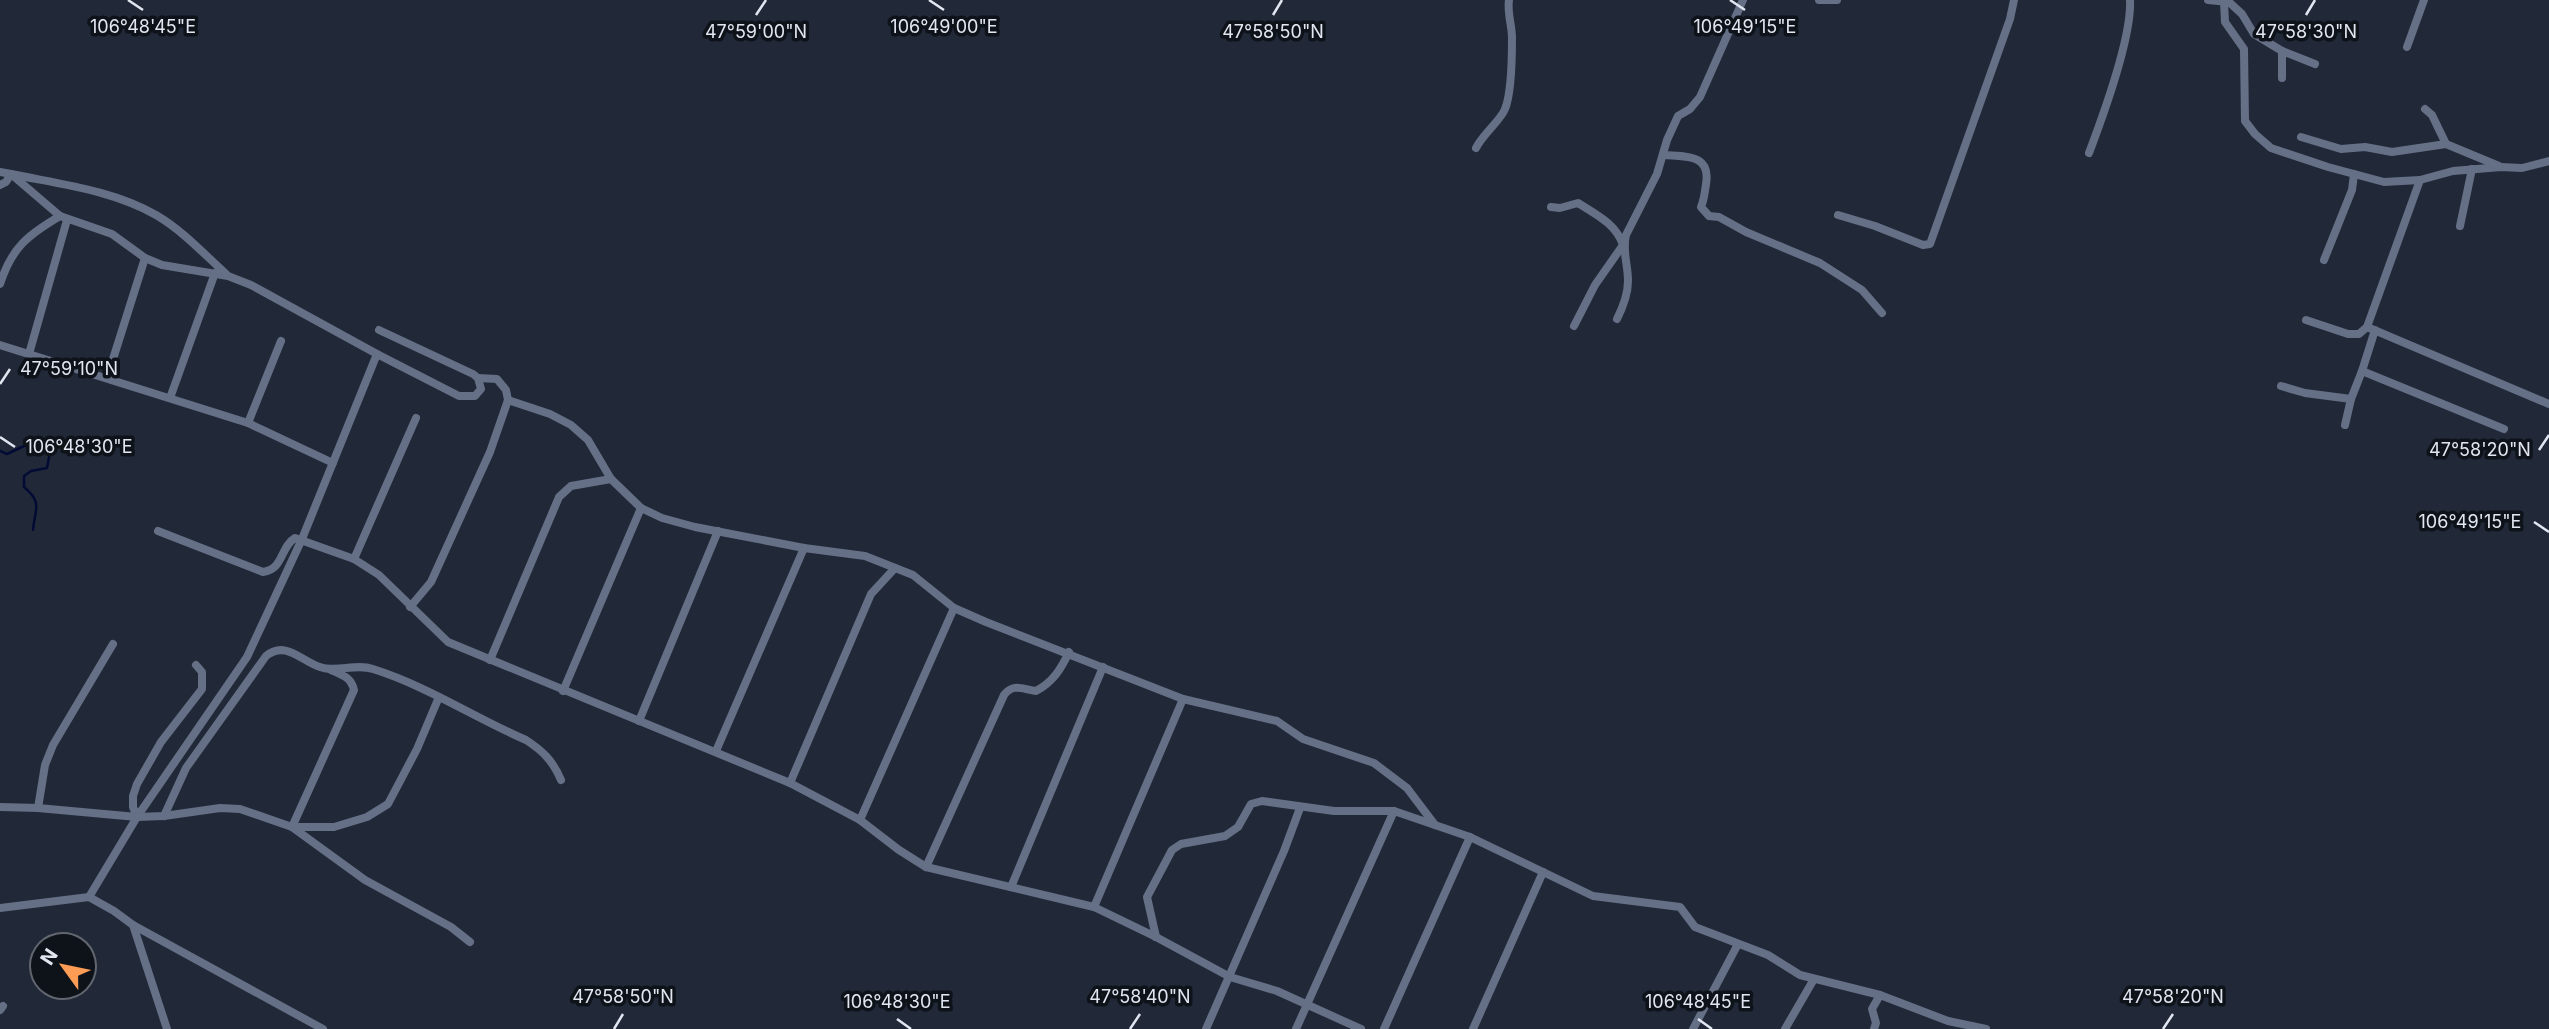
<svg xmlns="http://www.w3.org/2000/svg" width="2549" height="1029" font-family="Inter,sans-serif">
  <rect width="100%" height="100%" fill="#212938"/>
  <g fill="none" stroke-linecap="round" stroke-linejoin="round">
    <path stroke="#020b34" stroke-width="2.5" d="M0,451L7,454L39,439L48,440L51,447L47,468L31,471L24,476V487C43,503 35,508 33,530"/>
    <g stroke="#656f86" stroke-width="8">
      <polyline points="1819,0 1837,0"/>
      <polyline points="2208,0 2229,2 2242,14 2254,34 2282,51 2315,64"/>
      <polyline points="2224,2 2225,22 2244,49 2245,121 2255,134 2271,148 2328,167 2384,182 2420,180 2453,171 2501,167 2522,168 2549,161"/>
      <polyline points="2407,47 2424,0"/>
      <polyline points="2282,51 2282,78"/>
      <polyline points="2425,109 2432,115 2446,144 2499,166"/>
      <polyline points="2301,137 2341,149 2365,147 2392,152 2446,144"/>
      <path d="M1476,148C1483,134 1501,120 1505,109C1512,92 1512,57 1512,38C1512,25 1507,13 1509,0"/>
      <path d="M2089,153C2103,116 2132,38 2130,0"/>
      <path d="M1664,155C1687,157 1711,154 1706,184C1705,192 1704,200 1701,207L1709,216L1719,217L1746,232L1820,263L1862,290L1882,313"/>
      <polyline points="0,172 11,174 60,216 112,234 145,258 162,265 228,276 251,285 377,354 459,396 475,396 481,389 478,378 473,374 379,330"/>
      <polyline points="2420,180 2367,327 2549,404"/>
      <path d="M0,185L6,182L11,174C59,184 113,190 156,215C182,230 204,254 226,274"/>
      <path d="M1551,207L1560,208L1578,203C1597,215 1616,224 1623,245L1595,285L1574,326"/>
      <polyline points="1838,215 1875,226 1923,245 1930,244 2010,19 2014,0"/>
      <polyline points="2460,226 2472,169"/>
      <polyline points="2324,260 2352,190 2354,174"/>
      <path d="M0,284C12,247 28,235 60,216"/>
      <path d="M1617,319C1623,307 1628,295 1628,281C1628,264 1622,251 1626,235L1657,174L1667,140L1678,116L1690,109L1700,97L1743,0"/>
      <polyline points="2306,320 2348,334 2359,334 2367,327"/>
      <polyline points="2375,330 2362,371 2504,429"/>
      <polyline points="0,345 248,423 333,463"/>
      <polyline points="29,354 67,220"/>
      <polyline points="107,378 145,258"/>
      <polyline points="2281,386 2305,393 2351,399 2362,371"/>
      <polyline points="170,398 215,273"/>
      <polyline points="508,400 550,414 571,425 588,440 611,479 641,508 662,518 695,527 804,548 865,556 913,575 954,608 986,622 1183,699 1277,721 1303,739 1374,763 1407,788 1435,825"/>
      <polyline points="248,423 281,341"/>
      <polyline points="2345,425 2351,399"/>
      <path d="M158,531L263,572C284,569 280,547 295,538L354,559L379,575L448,642L790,783L860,820L899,850L926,867L1094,907L1156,937L1230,977L1277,991L1361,1029"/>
      <polyline points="354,559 416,418"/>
      <polyline points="410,607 431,582 490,452 508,400 506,390 497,379 478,378"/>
      <polyline points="490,660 559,497 571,486 611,479"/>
      <path d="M331,670C342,675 351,677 354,690L292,827H334L367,817L388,804L417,749L439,697"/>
      <polyline points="563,691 641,508"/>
      <polyline points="639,721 718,531"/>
      <polyline points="716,751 804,548"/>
      <polyline points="790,783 871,594 895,568"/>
      <polyline points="0,807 38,808 137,817"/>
      <polyline points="38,808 45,765 53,745 113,644"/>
      <path d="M164,816L186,768L266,656C286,640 301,661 320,667C336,673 356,663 373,669C427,686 475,718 526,740C543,751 553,761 561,780"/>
      <polyline points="137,817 247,657 302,539 377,354"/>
      <polyline points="137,817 133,807 133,796 137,784 161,742 202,689 202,672 196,665"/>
      <polyline points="860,820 954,608"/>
      <path d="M926,867L1004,695C1013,683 1022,689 1036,691C1053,682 1061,669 1069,652"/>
      <polyline points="1011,887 1103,667"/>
      <polyline points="89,897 137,817 164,816 220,808 240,809 292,827 365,880 451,927 470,942"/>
      <polyline points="1094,907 1183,699"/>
      <polyline points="0,908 89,897 114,911 133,925 167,1029"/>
      <polyline points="133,925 323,1029"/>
      <polyline points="1156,937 1147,897 1172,850 1181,844 1225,836 1238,827 1251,804 1262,801 1334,811 1394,811 1470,837 1593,896 1680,907 1695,927 1768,955 1800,975 1880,995 1948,1021 1986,1029"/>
      <polyline points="0,1010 3,1006"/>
      <polyline points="1206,1029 1284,851 1300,808"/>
      <polyline points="1296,1029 1394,811"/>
      <polyline points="1384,1029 1470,837"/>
      <polyline points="1473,1029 1543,872"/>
      <polyline points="1693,1029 1738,944"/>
      <polyline points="1785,1029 1814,979"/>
      <polyline points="1874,1029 1876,1023 1872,1009 1880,995"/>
    </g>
  </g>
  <path fill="none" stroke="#e1e6f1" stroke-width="2.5" d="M128,0L143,10M929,0L944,10M1730,0L1745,10M756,15L766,0M1273,15L1282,0M2306,15L2315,0M0,384L10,369M0,437L15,447M2539,450L2549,435M2534,522L2549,532M897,1019L911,1029M1698,1019L1712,1029M614,1029L623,1014M1130,1029L1140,1014M2163,1029L2173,1014"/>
  <g font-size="18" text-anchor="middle" fill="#e1e6f1" stroke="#0e1219" stroke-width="7" stroke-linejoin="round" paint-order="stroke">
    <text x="143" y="33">106°48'45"E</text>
    <text x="944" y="33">106°49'00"E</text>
    <text x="1745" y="33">106°49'15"E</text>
    <text x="756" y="38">47°59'00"N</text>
    <text x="1273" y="38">47°58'50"N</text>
    <text x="2306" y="38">47°58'30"N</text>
    <text x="69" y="375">47°59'10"N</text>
    <text x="79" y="453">106°48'30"E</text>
    <text x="2480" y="456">47°58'20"N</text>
    <text x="2470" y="528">106°49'15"E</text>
    <text x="623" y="1003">47°58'50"N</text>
    <text x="1140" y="1003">47°58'40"N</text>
    <text x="2173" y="1003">47°58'20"N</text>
    <text x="897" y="1008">106°48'30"E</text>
    <text x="1698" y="1008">106°48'45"E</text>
  </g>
  <g transform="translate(63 966) rotate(303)"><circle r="33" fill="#0e1219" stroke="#62676f" stroke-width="2"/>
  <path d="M0-5L12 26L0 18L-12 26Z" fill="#fd9c55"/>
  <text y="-10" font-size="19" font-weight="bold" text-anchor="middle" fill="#e1e6f1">N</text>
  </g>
</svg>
